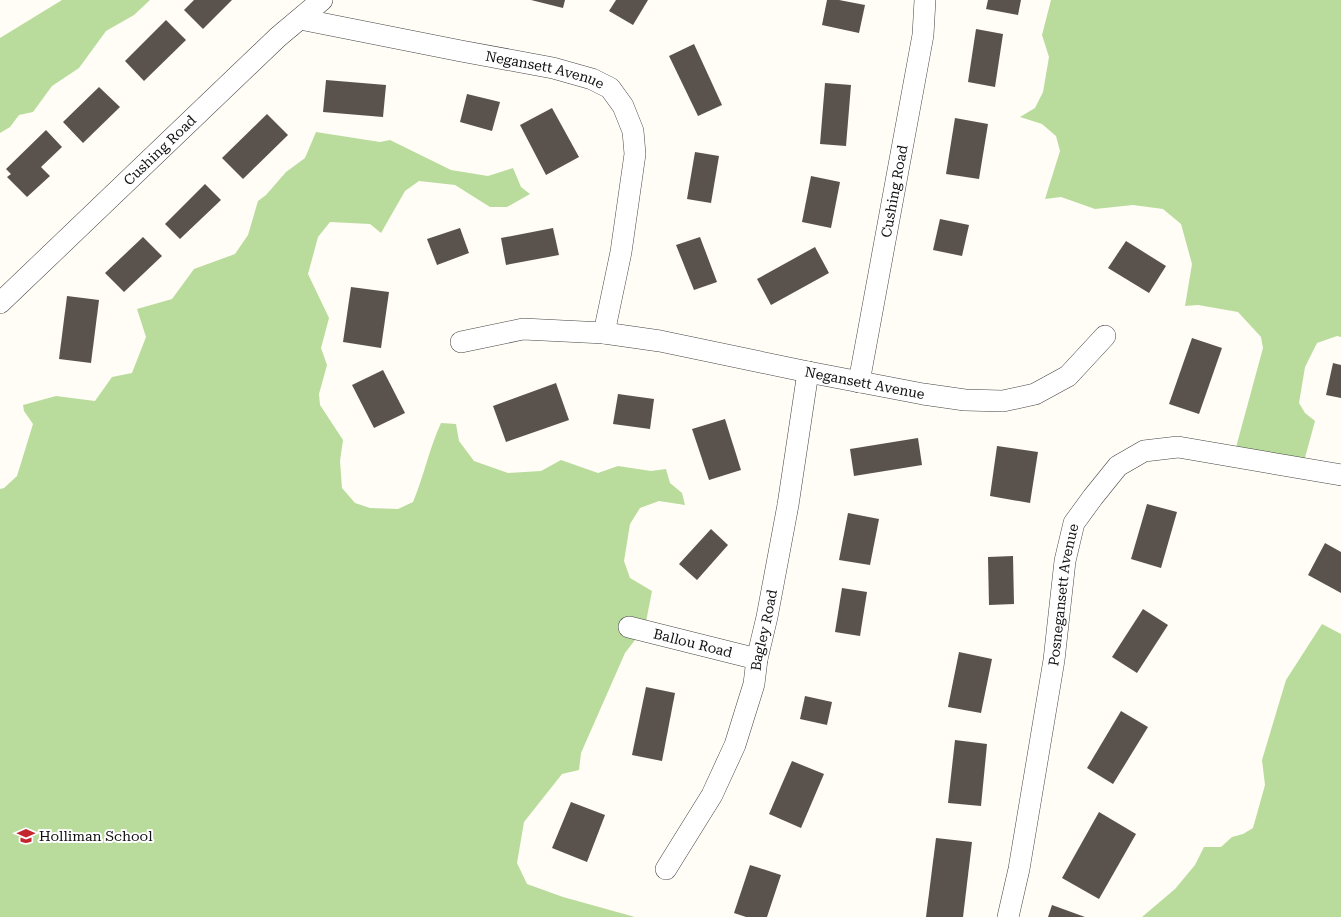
<svg xmlns="http://www.w3.org/2000/svg" width="1341" height="917" font-family="'Roboto Serif',serif">
  <rect width="100%" height="100%" fill="#fffdf5"/>
  <g fill="#b9dc9c">
    <polygon points="62,0 150,0 134,15 106,31 79,68 52,86 33,112 19,115 10,127 0,133 0,38"/>
    <polygon points="1051,0 1341,0 1341,337 1337,336 1317,343 1305,367 1299,403 1305,413 1315,421 1303,465 1235,451 1263,348 1261,337 1238,312 1198,305 1185,306 1192,264 1181,224 1163,209 1133,205 1095,209 1061,197 1045,199 1060,151 1056,136 1042,124 1020,117 1035,108 1043,92 1049,57 1042,35"/>
    <path d="M316,132L380,142L390,140L451,170L488,176L513,168L521,187L530,194L507,207H490L455,185L419,181L405,191L381,233L370,224L330,222L318,237L308,274L329,318L321,348L327,365L319,394L320,405L343,440L340,461L342,488L355,503L370,508L398,509L413,502C424,476 429,449 441,423L456,424L459,441L474,461L508,473L541,471L561,460L598,473L618,466L651,471L666,469L670,483L682,493L685,505L659,501L640,508L630,524L624,561L630,578L652,591L645,627L625,653L581,753L579,770L562,774L524,822L517,863L527,884L563,897L635,917H0V489L4,488L17,476L33,424L24,411L23,405L56,396L95,401L112,377L132,373L146,337L137,309L172,299L194,269L235,254L248,235L258,201L266,195L286,172L305,158Z"/>
    <polygon points="1322,624 1341,634 1341,917 1142,917 1175,889 1195,865 1204,847 1221,847 1232,837 1243,834 1253,828 1265,785 1262,760 1286,680"/>
  </g>
  <g fill="#5a524d">
    <polygon points="194,0 232,0 203,29 184,10"/>
    <polygon points="531,0 565,0 563,8"/>
    <polygon points="616,0 648,0 633,25 609,11"/>
    <polygon points="827,0 839,0 865,5 859,33 822,25"/>
    <polygon points="988,0 1021,0 1018,15 986,9"/>
    <polygon points="166,20 186,40 144,81 125,61"/>
    <polygon points="976,29 1003,34 995,87 968,82"/>
    <polygon points="694,44 722,105 698,116 669,56"/>
    <polygon points="326,80 386,85 383,117 323,112"/>
    <polygon points="825,83 851,85 846,146 820,144"/>
    <polygon points="99,87 120,107 83,143 63,122"/>
    <polygon points="467,94 500,102 492,131 460,122"/>
    <polygon points="552,108 579,157 546,175 520,125"/>
    <polygon points="267,114 288,135 243,179 222,158"/>
    <polygon points="955,118 988,124 979,179 946,174"/>
    <polygon points="46,130 62,147 41,167 50,176 27,197 7,177 11,174 6,169"/>
    <polygon points="695,152 719,156 711,203 687,199"/>
    <polygon points="811,176 840,182 831,228 802,222"/>
    <polygon points="205,184 221,200 180,239 165,224"/>
    <polygon points="940,219 969,225 962,256 933,250"/>
    <polygon points="460,228 469,253 437,265 427,239"/>
    <polygon points="553,228 559,255 506,265 501,238"/>
    <polygon points="143,237 162,256 124,292 105,273"/>
    <polygon points="700,237 717,282 694,290 676,245"/>
    <polygon points="1126,241 1166,266 1149,293 1108,268"/>
    <polygon points="815,247 829,273 771,305 757,279"/>
    <polygon points="351,287 389,292 381,348 343,342"/>
    <polygon points="67,296 99,300 91,363 59,359"/>
    <polygon points="1192,338 1222,348 1199,414 1169,404"/>
    <polygon points="1333,363 1341,365 1341,398 1326,395"/>
    <polygon points="383,370 405,413 374,428 352,385"/>
    <polygon points="556,383 569,420 506,442 493,406"/>
    <polygon points="618,394 654,399 650,429 613,424"/>
    <polygon points="725,419 741,470 709,480 692,429"/>
    <polygon points="918,438 922,465 854,476 850,449"/>
    <polygon points="997,446 1038,452 1030,503 990,496"/>
    <polygon points="1147,504 1177,512 1161,568 1131,559"/>
    <polygon points="848,513 879,519 870,565 839,560"/>
    <polygon points="711,529 728,545 697,580 679,564"/>
    <polygon points="1325,543 1341,552 1341,593 1308,575"/>
    <polygon points="1013,556 1014,604 989,605 988,557"/>
    <polygon points="842,588 867,592 860,636 835,632"/>
    <polygon points="1143,609 1168,625 1137,673 1112,657"/>
    <polygon points="959,652 992,659 981,713 948,707"/>
    <polygon points="646,687 675,693 662,761 632,755"/>
    <polygon points="805,696 832,702 827,725 800,719"/>
    <polygon points="1121,711 1148,727 1113,784 1087,768"/>
    <polygon points="955,740 987,744 981,806 948,803"/>
    <polygon points="792,761 824,774 801,828 769,814"/>
    <polygon points="571,802 605,815 587,862 552,848"/>
    <polygon points="1099,812 1136,834 1099,899 1062,878"/>
    <polygon points="936,838 972,842 963,917 926,917"/>
    <polygon points="750,865 781,875 767,917 746,917 734,913"/>
    <polygon points="1052,905 1085,917 1048,917"/>
  </g>
  <g fill="none" stroke-linecap="round" stroke-linejoin="round">
    <g stroke="#444" stroke-width="22">
      <g id="minor">
        <path id="s1" d="M300,19L461,51L553,68L592,79L610,88L623,106L633,131L635,154L621,252L604,333"/>
        <path id="s2" d="M0,303L278,37L322,0"/>
        <path id="s3" d="M461,342L523,329L604,333L660,341L808,372L923,394L965,400L1003,401L1035,394L1068,376L1105,336"/>
        <path id="s4" d="M859,382L923,35L925,0"/>
        <path id="s5" d="M629,627L757,659"/>
        <path id="s6" d="M666,869L712,795L735,745L754,684L757,659L767,617L788,505L808,372"/>
        <path id="s7" d="M1008,917L1019,869L1054,660L1065,561L1074,523L1093,497L1118,466L1144,451L1178,447L1341,475"/>
      </g>
    </g>
    <use href="#minor" stroke="#fff" stroke-width="21"/>
  </g>
  <defs>
    <g id="school-bare" transform="scale(1.38)"><path d="M0-5L7-2L0 1L-7-2ZM-4 1L0 2.5L4 1V4Q0 6-4 4Z" fill="#c4262e" stroke="#fff" stroke-width="2.5" paint-order="stroke"/></g>
  </defs>
  <g fill-rule="evenodd">
    <use href="#school-bare" x="26" y="836"/>
  </g>
  <g text-anchor="middle" dominant-baseline="central" stroke-width="4" stroke-linejoin="round" paint-order="stroke">
    <g font-size="14" fill="#111" stroke="#fff">
      <text stroke="none"><textPath href="#s1" startOffset="250">Negansett Avenue</textPath></text>
      <text stroke="none"><textPath href="#s2" startOffset="221">Cushing Road</textPath></text>
      <text stroke="none"><textPath href="#s4" startOffset="194">Cushing Road</textPath></text>
      <text stroke="none"><textPath href="#s3" startOffset="410">Negansett Avenue</textPath></text>
      <text stroke="none"><textPath href="#s7" startOffset="327">Posnegansett Avenue</textPath></text>
      <text stroke="none"><textPath href="#s6" startOffset="261">Bagley Road</textPath></text>
      <text stroke="none"><textPath href="#s5" startOffset="66">Ballou Road</textPath></text>
    </g>
    <g font-size="14" fill="#111" stroke="#fff" text-anchor="start">
      <text x="39" y="836">Holliman School</text>
    </g>
  </g>
</svg>
